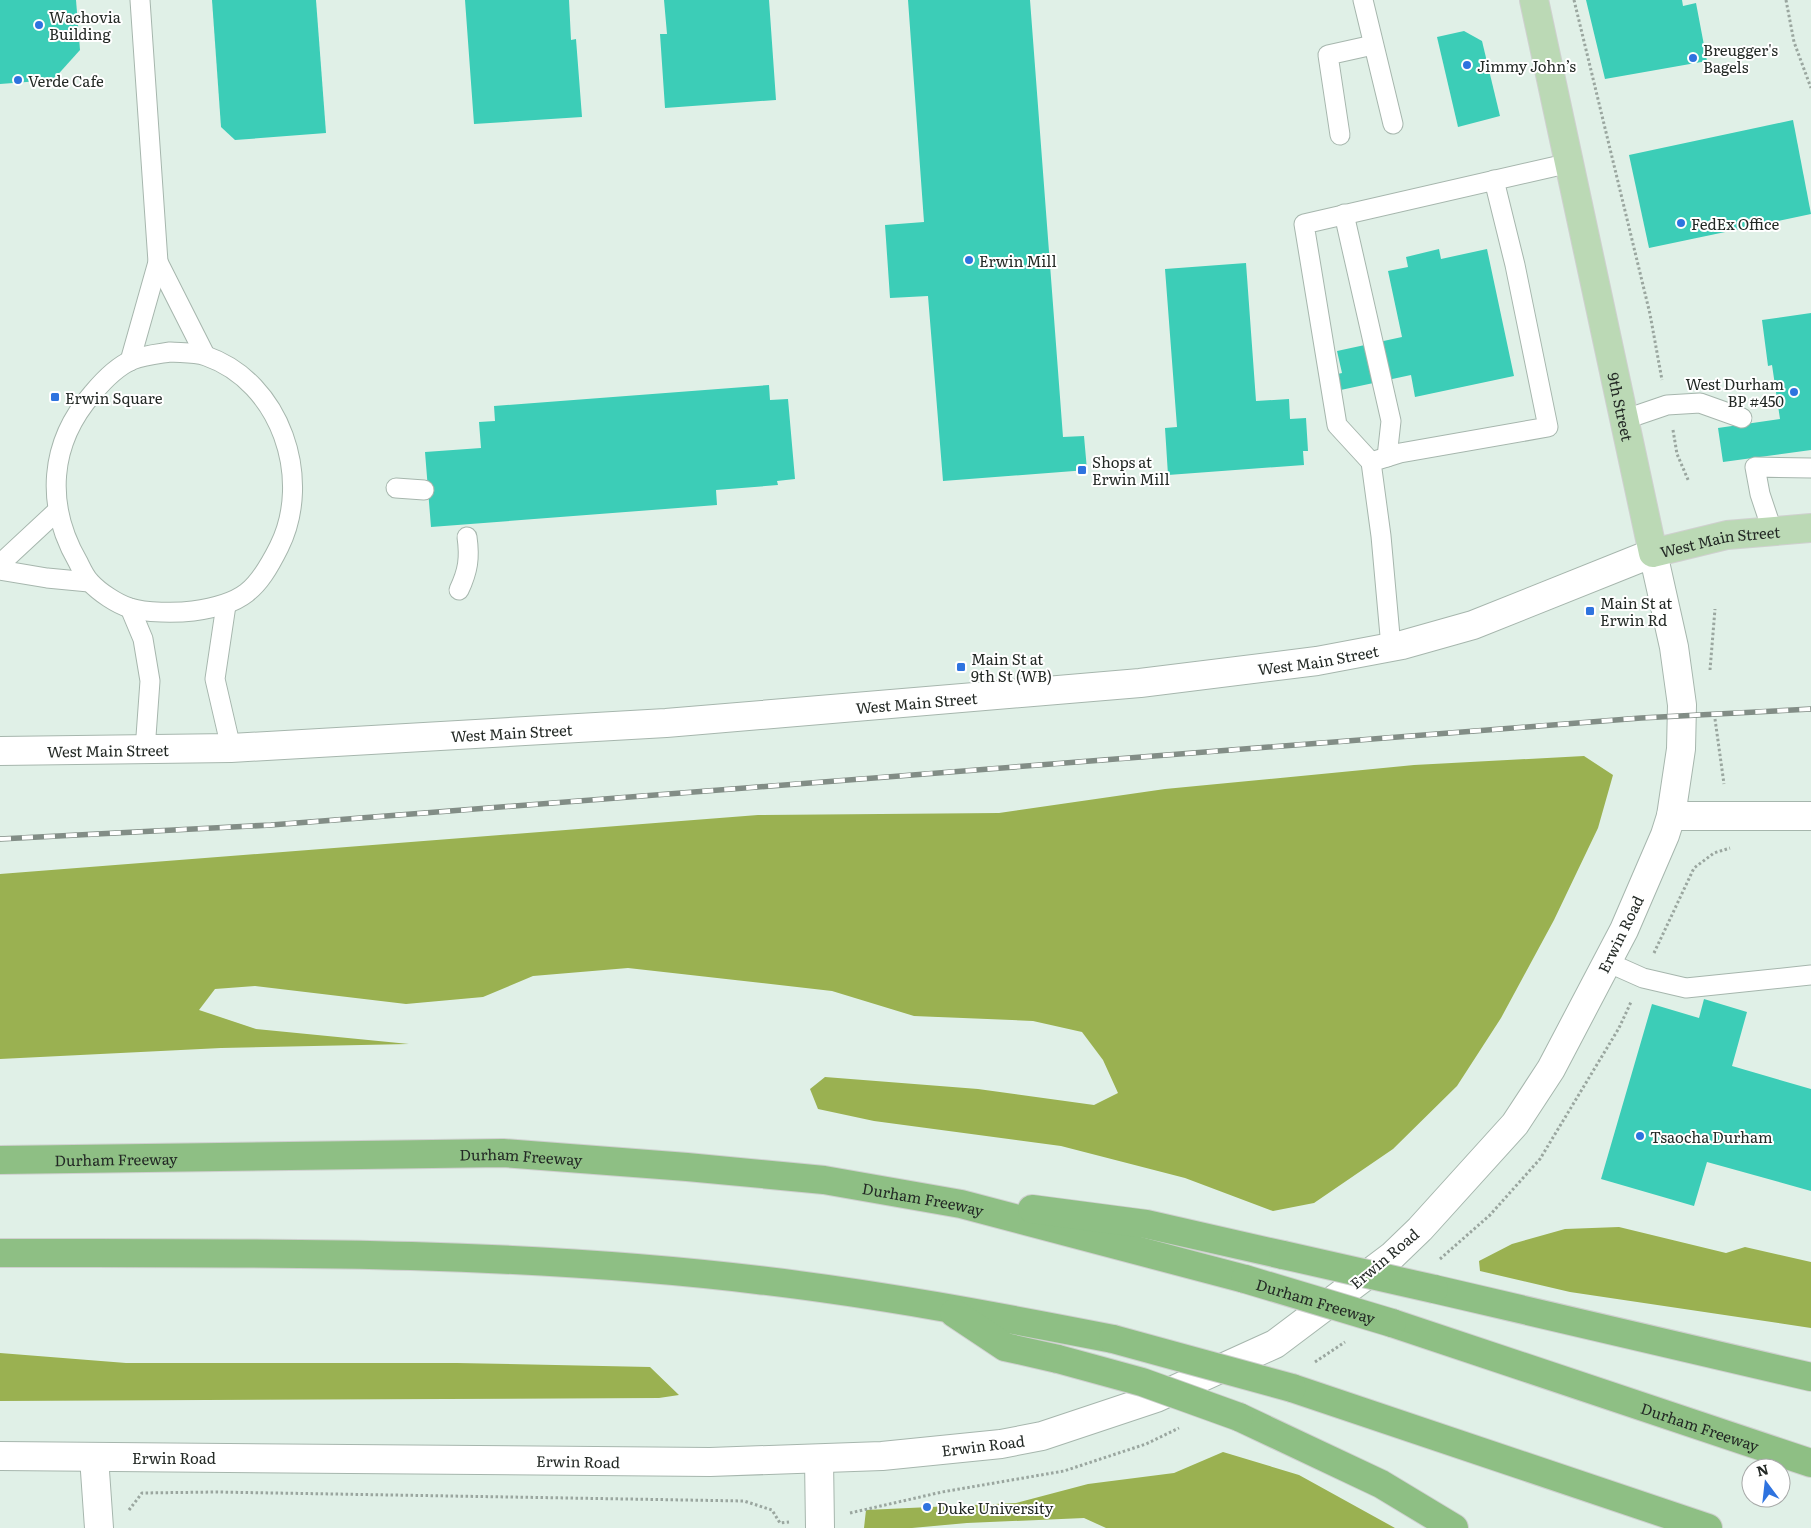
<svg xmlns="http://www.w3.org/2000/svg" width="1811" height="1528" font-family="Literata,serif">
  <rect width="100%" height="100%" fill="#e0f0e7"/>
  <g fill="#9ab151">
    <polygon points="1584,756 1613,775 1598,828 1554,920 1501,1018 1457,1086 1393,1149 1314,1203 1273,1211 1185,1178 1061,1146 874,1121 818,1109 810,1089 825,1077 978,1089 1094,1105 1118,1093 1103,1060 1082,1032 1033,1021 914,1016 832,991 628,968 533,976 483,997 406,1004 255,986 215,989 199,1010 256,1029 409,1044 221,1048 0,1059 0,874 758,815 999,813 1165,789 1414,765"/>
    <polygon points="1619,1227 1726,1253 1745,1247 1811,1262 1811,1328 1570,1292 1480,1271 1479,1261 1512,1244 1565,1229"/>
    <polygon points="0,1353 126,1363 457,1363 650,1367 679,1395 659,1398 0,1401"/>
    <polygon points="1223,1452 1299,1475 1395,1528 1106,1528 1084,1518 967,1523 912,1528 864,1528 866,1510 1016,1503 1088,1484 1174,1473"/>
  </g>
  <g fill="#3ccdb7">
    <polygon points="0,0 76,0 80,50 53,80 0,84"/>
    <polygon points="212,0 316,0 326,133 235,140 221,127"/>
    <polygon points="465,0 569,0 571,40 576,39 582,117 474,124"/>
    <polygon points="664,0 769,0 776,100 665,108 660,34 667,34"/>
    <polygon points="908,0 1030,0 1063,437 1084,436 1087,470 943,481 928,296 890,298 885,225 924,222"/>
    <polygon points="1586,0 1682,0 1683,6 1696,3 1707,61 1605,79"/>
    <polygon points="1464,31 1482,41 1500,116 1458,127 1437,37"/>
    <polygon points="1793,120 1811,214 1649,248 1629,155"/>
    <polygon points="1439,249 1441,259 1487,249 1514,376 1415,397 1411,375 1336,391 1333,375 1342,373 1337,351 1402,337 1388,271 1408,267 1406,257"/>
    <polygon points="1246,263 1256,401 1289,399 1290,419 1306,418 1308,451 1303,451 1304,465 1168,475 1165,428 1177,427 1165,269"/>
    <polygon points="1811,313 1811,450 1723,462 1718,428 1780,419 1772,365 1768,366 1762,320"/>
    <polygon points="769,385 770,400 788,399 795,479 777,481 778,485 716,490 717,505 431,527 425,452 481,448 479,422 495,421 494,406"/>
    <polygon points="1704,999 1747,1012 1732,1066 1811,1089 1811,1191 1707,1162 1694,1206 1601,1179 1652,1004 1699,1018"/>
  </g>
  <g fill="none" stroke-linecap="round" stroke-linejoin="round">
    <g stroke="#a6b6ad" stroke-width="21">
      <g id="lane">
        <polyline points="1363,0 1393,124"/>
        <polyline points="1340,135 1328,55 1373,45"/>
        <polyline points="1344,214 1391,421 1387,457"/>
        <polyline points="158,262 205,355"/>
        <path d="M170,352C182,353 195,352 206,356C281,382 313,479 279,547C257,591 243,604 193,611C177,613 145,613 130,608C117,604 99,592 90,582C85,577 81,568 78,562C45,505 49,443 93,393C103,381 116,367 132,360C144,355 157,354 170,352Z"/>
        <polyline points="130,361 158,262 140,0"/>
        <polyline points="1626,419 1667,405 1700,403 1742,418"/>
        <polyline points="1371,462 1337,425 1304,224 1570,163"/>
        <polyline points="396,488 424,490"/>
        <polyline points="1772,530 1760,494 1755,467 1811,468"/>
        <polyline points="0,564 57,511"/>
        <polyline points="0,570 47,578 89,582"/>
        <path d="M459,590C468,571 470,558 467,537"/>
        <polyline points="226,605 215,679 231,748"/>
        <polyline points="130,608 143,639 150,681 145,750"/>
        <polyline points="1391,647 1381,536 1371,462 1400,453 1548,427 1515,265 1494,180"/>
        <polyline points="1607,962 1643,978 1686,988 1811,975"/>
      </g>
    </g>
    <g stroke="#a6b6ad" stroke-width="30">
      <g id="street">
        <polyline points="1671,816 1811,816"/>
        <polyline points="94,1457 99,1528"/>
        <polyline points="819,1459 820,1528"/>
      </g>
    </g>
    <g stroke="#a6b6ad" stroke-width="30">
      <g id="secondary">
        <path id="s1" d="M0,751L231,748L666,723L1140,683L1317,661L1402,645L1473,625L1653,553L1674,647L1682,705L1681,749L1671,816L1665,835L1624,930L1551,1069L1515,1124L1420,1229L1392,1256L1275,1344L1156,1398L1042,1436L1001,1444L882,1456L710,1462L0,1456"/>
      </g>
    </g>
    <g stroke="#cfd0cf" stroke-width="30">
      <g id="primary">
        <path id="s2" d="M1534,0L1653,553L1727,535L1811,528"/>
      </g>
    </g>
    <g stroke="#cfd0cf" stroke-width="30">
      <g id="highway">
        <path id="s3" d="M0,1160L503,1153L687,1167L824,1180L961,1204L1245,1279"/>
        <polyline points="1032,1209 1146,1224 1283,1255"/>
        <path d="M0,1253C253,1253 507,1250 758,1280C878,1294 995,1316 1113,1339"/>
        <polyline points="1434,1289 1811,1377"/>
        <polyline points="954,1313 1005,1347 1058,1359"/>
        <path id="s4" d="M1392,1323L1811,1463"/>
        <polyline points="1292,1388 1708,1528"/>
        <polyline points="1239,1417 1381,1484 1454,1528"/>
      </g>
    </g>
    <g stroke="#9aa69f" stroke-width="3" stroke-dasharray="2.5 2.5" stroke-linecap="butt">
      <polyline points="1574,0 1650,314 1662,380"/>
      <polyline points="1786,0 1794,42 1811,88"/>
      <polyline points="1673,430 1677,454 1689,482"/>
      <polyline points="1710,670 1715,609"/>
      <polyline points="1715,719 1724,784"/>
      <polyline points="1654,953 1694,868 1714,853 1730,848"/>
      <polyline points="1440,1259 1490,1215 1540,1159 1619,1028 1631,1002"/>
      <polyline points="1315,1362 1345,1342"/>
      <polyline points="129,1510 142,1493 216,1492 744,1501 772,1510 780,1523 789,1522"/>
      <polyline points="850,1513 942,1492 1064,1471 1146,1444 1179,1428"/>
    </g>
    <use href="#lane" stroke="#fff" stroke-width="19"/>
    <use href="#street" stroke="#fff" stroke-width="28"/>
    <use href="#secondary" stroke="#fff" stroke-width="28"/>
    <use href="#primary" stroke="#bbd9b5" stroke-width="28"/>
    <use href="#highway" stroke="#8ebf84" stroke-width="28"/>
    <g stroke="#828d86" stroke-width="5.5">
      <polyline id="rail" points="0,839 271,825 1641,718 1811,709"/>
    </g>
    <use href="#rail" stroke="#fff" stroke-width="4" stroke-dasharray="11" stroke-linecap="butt"/>
    <g stroke="#cfd0cf" stroke-width="30" stroke-linecap="butt">
      <g id="highway-bridge">
        <polyline points="1283,1255 1434,1289"/>
        <path id="s5" d="M1245,1279L1392,1323"/>
        <polyline points="1113,1339 1292,1388"/>
        <polyline points="1058,1359 1142,1382 1239,1417"/>
      </g>
    </g>
    <use href="#highway-bridge" stroke="#8ebf84" stroke-width="28"/>
  </g>
  <g fill="#2e73df" stroke="#fff" stroke-width="2">
    <circle cx="39" cy="25" r="5"/>
    <circle cx="1693" cy="58" r="5"/>
    <circle cx="1467" cy="65" r="5"/>
    <circle cx="18" cy="80" r="5"/>
    <circle cx="1681" cy="223" r="5"/>
    <circle cx="969" cy="260" r="5"/>
    <circle cx="1794" cy="392" r="5"/>
    <rect x="50" y="392" width="10" height="10" rx="2.5"/>
    <rect x="1077" y="465" width="10" height="10" rx="2.5"/>
    <rect x="1585" y="606" width="10" height="10" rx="2.5"/>
    <rect x="956" y="662" width="10" height="10" rx="2.5"/>
    <circle cx="1640" cy="1136" r="5"/>
    <circle cx="927" cy="1507" r="5"/>
  </g>
  <g text-anchor="middle" dominant-baseline="central" stroke-width="4" stroke-linejoin="round" paint-order="stroke">
    <g font-size="15" fill="#232925" stroke="#fff" text-anchor="start">
      <text x="49" y="16">Wachovia<tspan x="49" dy="17">Building</tspan></text>
      <text x="1703" y="49">Breugger's<tspan x="1703" dy="17">Bagels</tspan></text>
      <text x="1477" y="65">Jimmy John’s</text>
      <text x="28" y="80">Verde Cafe</text>
      <text x="1691" y="223">FedEx Office</text>
      <text x="979" y="260">Erwin Mill</text>
      <text x="1784" y="383" text-anchor="end">West Durham<tspan x="1784" dy="17">BP #450</tspan></text>
      <text x="65" y="397">Erwin Square</text>
      <text x="1092" y="461">Shops at<tspan x="1092" dy="17">Erwin Mill</tspan></text>
      <text x="1600" y="602">Main St at<tspan x="1600" dy="17">Erwin Rd</tspan></text>
      <text x="971" y="658">Main St at<tspan x="971" dy="17">9th St (WB)</tspan></text>
      <text x="1650" y="1136">Tsaocha Durham</text>
      <text x="937" y="1507">Duke University</text>
    </g>
    <g font-size="15" fill="#232925" stroke="#fff">
      <text stroke="none"><textPath href="#s2" startOffset="416">9th Street</textPath></text>
      <text stroke="none"><textPath href="#s2" startOffset="634">West Main Street</textPath></text>
      <text stroke="none"><textPath href="#s1" startOffset="1322">West Main Street</textPath></text>
      <text stroke="none"><textPath href="#s1" startOffset="918">West Main Street</textPath></text>
      <text stroke="none"><textPath href="#s1" startOffset="512">West Main Street</textPath></text>
      <text stroke="none"><textPath href="#s1" startOffset="108">West Main Street</textPath></text>
      <text transform="translate(1620 934) rotate(-64)">Erwin Road</text>
      <text stroke="none"><textPath href="#s3" startOffset="521">Durham Freeway</textPath></text>
      <text stroke="none"><textPath href="#s3" startOffset="116">Durham Freeway</textPath></text>
      <text stroke="none"><textPath href="#s3" startOffset="926">Durham Freeway</textPath></text>
      <text transform="translate(1384 1258) rotate(-40)">Erwin Road</text>
      <text stroke="none"><textPath href="#s5" startOffset="74">Durham Freeway</textPath></text>
      <text stroke="none"><textPath href="#s4" startOffset="325">Durham Freeway</textPath></text>
      <text transform="translate(983 1445) rotate(-7)">Erwin Road</text>
      <text x="174" y="1457">Erwin Road</text>
      <text transform="translate(578 1461) rotate(1)">Erwin Road</text>
    </g>
  </g>
  <g transform="translate(1766 1483) rotate(345)"><circle r="24" fill="#ffffff" stroke="#a7a9a8"/>
  <path d="M0-4L9 19L0 12L-9 19Z" fill="#2e73df"/>
  <text y="-8" font-size="14" font-weight="bold" text-anchor="middle" fill="#232925">N</text>
  </g>
</svg>
